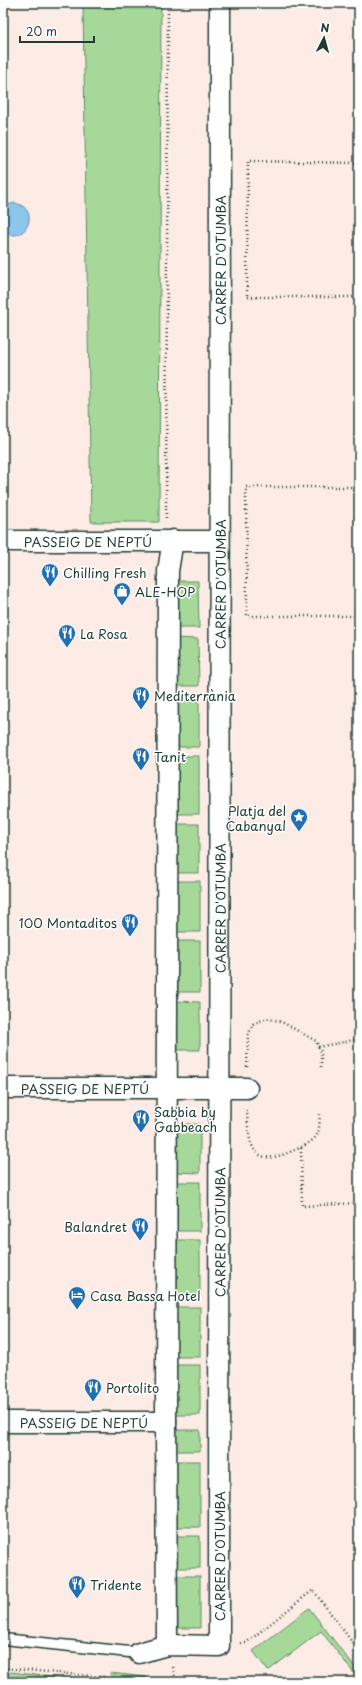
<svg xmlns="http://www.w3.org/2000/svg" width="362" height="1685" font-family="'Playpen Sans',sans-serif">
  <rect width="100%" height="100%" fill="#fdece6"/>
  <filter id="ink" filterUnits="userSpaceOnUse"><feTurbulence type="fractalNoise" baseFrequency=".025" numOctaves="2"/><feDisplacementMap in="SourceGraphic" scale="8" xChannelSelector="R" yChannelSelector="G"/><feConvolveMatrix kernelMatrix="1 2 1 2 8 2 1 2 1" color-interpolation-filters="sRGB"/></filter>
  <g filter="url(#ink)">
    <g fill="#a6d899" stroke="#628a66">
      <polygon points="83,3 161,3 159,522 91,522"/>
      <polygon points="174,581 198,581 199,628 174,628"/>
      <polygon points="174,638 198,639 199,686 174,686"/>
      <rect x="174" y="696" width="25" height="51"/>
      <rect x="174" y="756" width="25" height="58"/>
      <rect x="174" y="824" width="25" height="49"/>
      <polygon points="175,881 200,881 200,932 174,932"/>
      <rect x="174" y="941" width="26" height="51"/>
      <polygon points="174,1001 200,1002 200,1050 174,1050"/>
      <polygon points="173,1124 200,1124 200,1173 173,1172"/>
      <rect x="173" y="1182" width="27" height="49"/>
      <polygon points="173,1240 200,1240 200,1297 173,1298"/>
      <rect x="173" y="1307" width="27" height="50"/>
      <rect x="173" y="1365" width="27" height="50"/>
      <polygon points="173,1430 200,1430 200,1451 174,1451"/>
      <rect x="174" y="1461" width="26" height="66"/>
      <rect x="174" y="1536" width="26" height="32"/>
      <rect x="174" y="1576" width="26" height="52"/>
      <polygon points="309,1608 359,1673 359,1680 321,1631 268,1671 253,1651"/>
      <polygon points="11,1672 92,1682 3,1682 3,1677"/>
      <polygon points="111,1673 146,1677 145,1682 110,1682"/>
    </g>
    <path fill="#8ec5ec" stroke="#628fa2" d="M15,203C42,209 26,246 3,232V206Z"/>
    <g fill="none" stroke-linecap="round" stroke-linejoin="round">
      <g stroke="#1f3d34" stroke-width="13">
        <polyline id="lane" points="3,1639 139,1653"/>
      </g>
      <g stroke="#1f3d34" stroke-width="23">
        <g id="street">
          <path id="s1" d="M3,541H219"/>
          <path id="s2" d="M3,1088H247"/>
          <path id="s3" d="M3,1422H166"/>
          <polyline points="167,1645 166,1422 168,571 173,540"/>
          <path id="s4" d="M139,1653L167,1645L219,1646L220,3"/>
        </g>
      </g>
      <g stroke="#1f3d34" stroke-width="2.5" stroke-dasharray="1 3" stroke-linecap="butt">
        <polyline points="359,163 248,161 247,297 359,297"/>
        <polyline points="359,487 246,487 247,616 359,616"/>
        <polyline points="166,518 168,3"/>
        <polyline points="318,1047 359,1039"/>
        <polyline points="247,1067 248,1035 253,1024 267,1018 282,1022 316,1041 321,1052 321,1068"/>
        <path d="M247,1110C248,1143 251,1170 292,1151C300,1148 312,1143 317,1135C320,1129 319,1120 320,1114"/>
        <polyline points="301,1148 302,1206 359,1203"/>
        <polyline points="241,1643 246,1643 313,1590 359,1651"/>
        <polyline points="173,1667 176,1682"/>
        <polyline points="3,1668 103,1677 103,1682"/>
      </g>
      <use href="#lane" stroke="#fff" stroke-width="10"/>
      <use href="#street" stroke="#fff" stroke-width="20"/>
    </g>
  </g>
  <defs>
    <g id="restaurant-pin" transform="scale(0.9)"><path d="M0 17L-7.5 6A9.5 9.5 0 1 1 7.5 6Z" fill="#1f6fb2" stroke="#fff"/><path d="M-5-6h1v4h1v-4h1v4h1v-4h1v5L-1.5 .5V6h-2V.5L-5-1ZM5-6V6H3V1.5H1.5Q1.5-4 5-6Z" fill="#fff"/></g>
    <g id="shop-pin" transform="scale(0.9)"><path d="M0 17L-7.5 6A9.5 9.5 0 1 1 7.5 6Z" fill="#1f6fb2" stroke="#fff"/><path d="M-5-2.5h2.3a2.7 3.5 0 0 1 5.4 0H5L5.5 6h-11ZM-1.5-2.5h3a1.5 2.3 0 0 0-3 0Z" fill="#fff"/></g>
    <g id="sight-pin" transform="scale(0.9)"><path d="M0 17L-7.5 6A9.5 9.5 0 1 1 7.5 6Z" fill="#1f6fb2" stroke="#fff"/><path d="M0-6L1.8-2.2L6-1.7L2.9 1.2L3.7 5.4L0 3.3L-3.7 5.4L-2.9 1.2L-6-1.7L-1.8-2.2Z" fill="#fff"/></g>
    <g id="hotel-pin" transform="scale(0.9)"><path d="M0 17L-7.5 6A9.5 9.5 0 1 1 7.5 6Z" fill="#1f6fb2" stroke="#fff"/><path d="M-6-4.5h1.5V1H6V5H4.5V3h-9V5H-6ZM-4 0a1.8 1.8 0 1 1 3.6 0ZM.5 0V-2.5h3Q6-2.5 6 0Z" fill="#fff"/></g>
  </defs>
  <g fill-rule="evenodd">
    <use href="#restaurant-pin" x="50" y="572"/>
    <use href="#shop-pin" x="122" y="591"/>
    <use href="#restaurant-pin" x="67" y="633"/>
    <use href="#restaurant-pin" x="141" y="695"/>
    <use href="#restaurant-pin" x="141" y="756"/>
    <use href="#sight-pin" x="299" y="817"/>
    <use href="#restaurant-pin" x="130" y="922"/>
    <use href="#restaurant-pin" x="141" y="1118"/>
    <use href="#restaurant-pin" x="140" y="1226"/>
    <use href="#hotel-pin" x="77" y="1295"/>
    <use href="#restaurant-pin" x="93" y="1387"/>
    <use href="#restaurant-pin" x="77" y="1584"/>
  </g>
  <g text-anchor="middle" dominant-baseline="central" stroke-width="3" stroke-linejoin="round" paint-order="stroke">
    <g font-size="13" fill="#1f3d34" stroke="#fff">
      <text stroke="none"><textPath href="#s4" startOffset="1467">CARRER D'OTUMBA</textPath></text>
      <text stroke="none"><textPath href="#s1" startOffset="85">PASSEIG DE NEPTÚ</textPath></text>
      <text stroke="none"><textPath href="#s4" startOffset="1143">CARRER D'OTUMBA</textPath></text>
      <text stroke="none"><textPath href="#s4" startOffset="819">CARRER D'OTUMBA</textPath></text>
      <text stroke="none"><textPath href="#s2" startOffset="82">PASSEIG DE NEPTÚ</textPath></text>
      <text stroke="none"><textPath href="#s4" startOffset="495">CARRER D'OTUMBA</textPath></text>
      <text stroke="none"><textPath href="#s3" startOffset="81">PASSEIG DE NEPTÚ</textPath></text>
      <text stroke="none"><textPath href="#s4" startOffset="171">CARRER D'OTUMBA</textPath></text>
    </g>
    <g font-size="13" fill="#1f3d34" stroke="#fff" text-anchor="start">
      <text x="63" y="572">Chilling Fresh</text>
      <text x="135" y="591">ALE-HOP</text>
      <text x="80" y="633">La Rosa</text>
      <text x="154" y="695">Mediterrània</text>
      <text x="154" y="756">Tanit</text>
      <text x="286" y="810" text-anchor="end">Platja del<tspan x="286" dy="15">Cabanyal</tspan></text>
      <text x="117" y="922" text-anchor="end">100 Montaditos</text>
      <text x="154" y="1111">Sabbia by<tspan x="154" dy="15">Gabbeach</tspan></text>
      <text x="127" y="1226" text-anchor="end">Balandret</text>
      <text x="90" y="1295">Casa Bassa Hotel</text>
      <text x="106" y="1387">Portolito</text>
      <text x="90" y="1584">Tridente</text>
    </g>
  </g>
  <rect width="362" height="1685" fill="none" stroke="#fff" stroke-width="16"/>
  <rect x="8" y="8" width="346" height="1669" fill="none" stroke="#1f3d34" stroke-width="1.5" filter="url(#ink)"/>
  <g transform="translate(324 38) rotate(6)" stroke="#ffffff" stroke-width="3" paint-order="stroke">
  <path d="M0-3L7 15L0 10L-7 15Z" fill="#1f3d34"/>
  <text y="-6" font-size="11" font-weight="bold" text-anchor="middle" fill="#1f3d34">N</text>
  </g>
  <path d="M20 36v6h74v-6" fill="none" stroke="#1f3d34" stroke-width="2"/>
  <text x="26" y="36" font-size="12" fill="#1f3d34" stroke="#ffffff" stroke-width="3" paint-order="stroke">20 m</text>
</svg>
